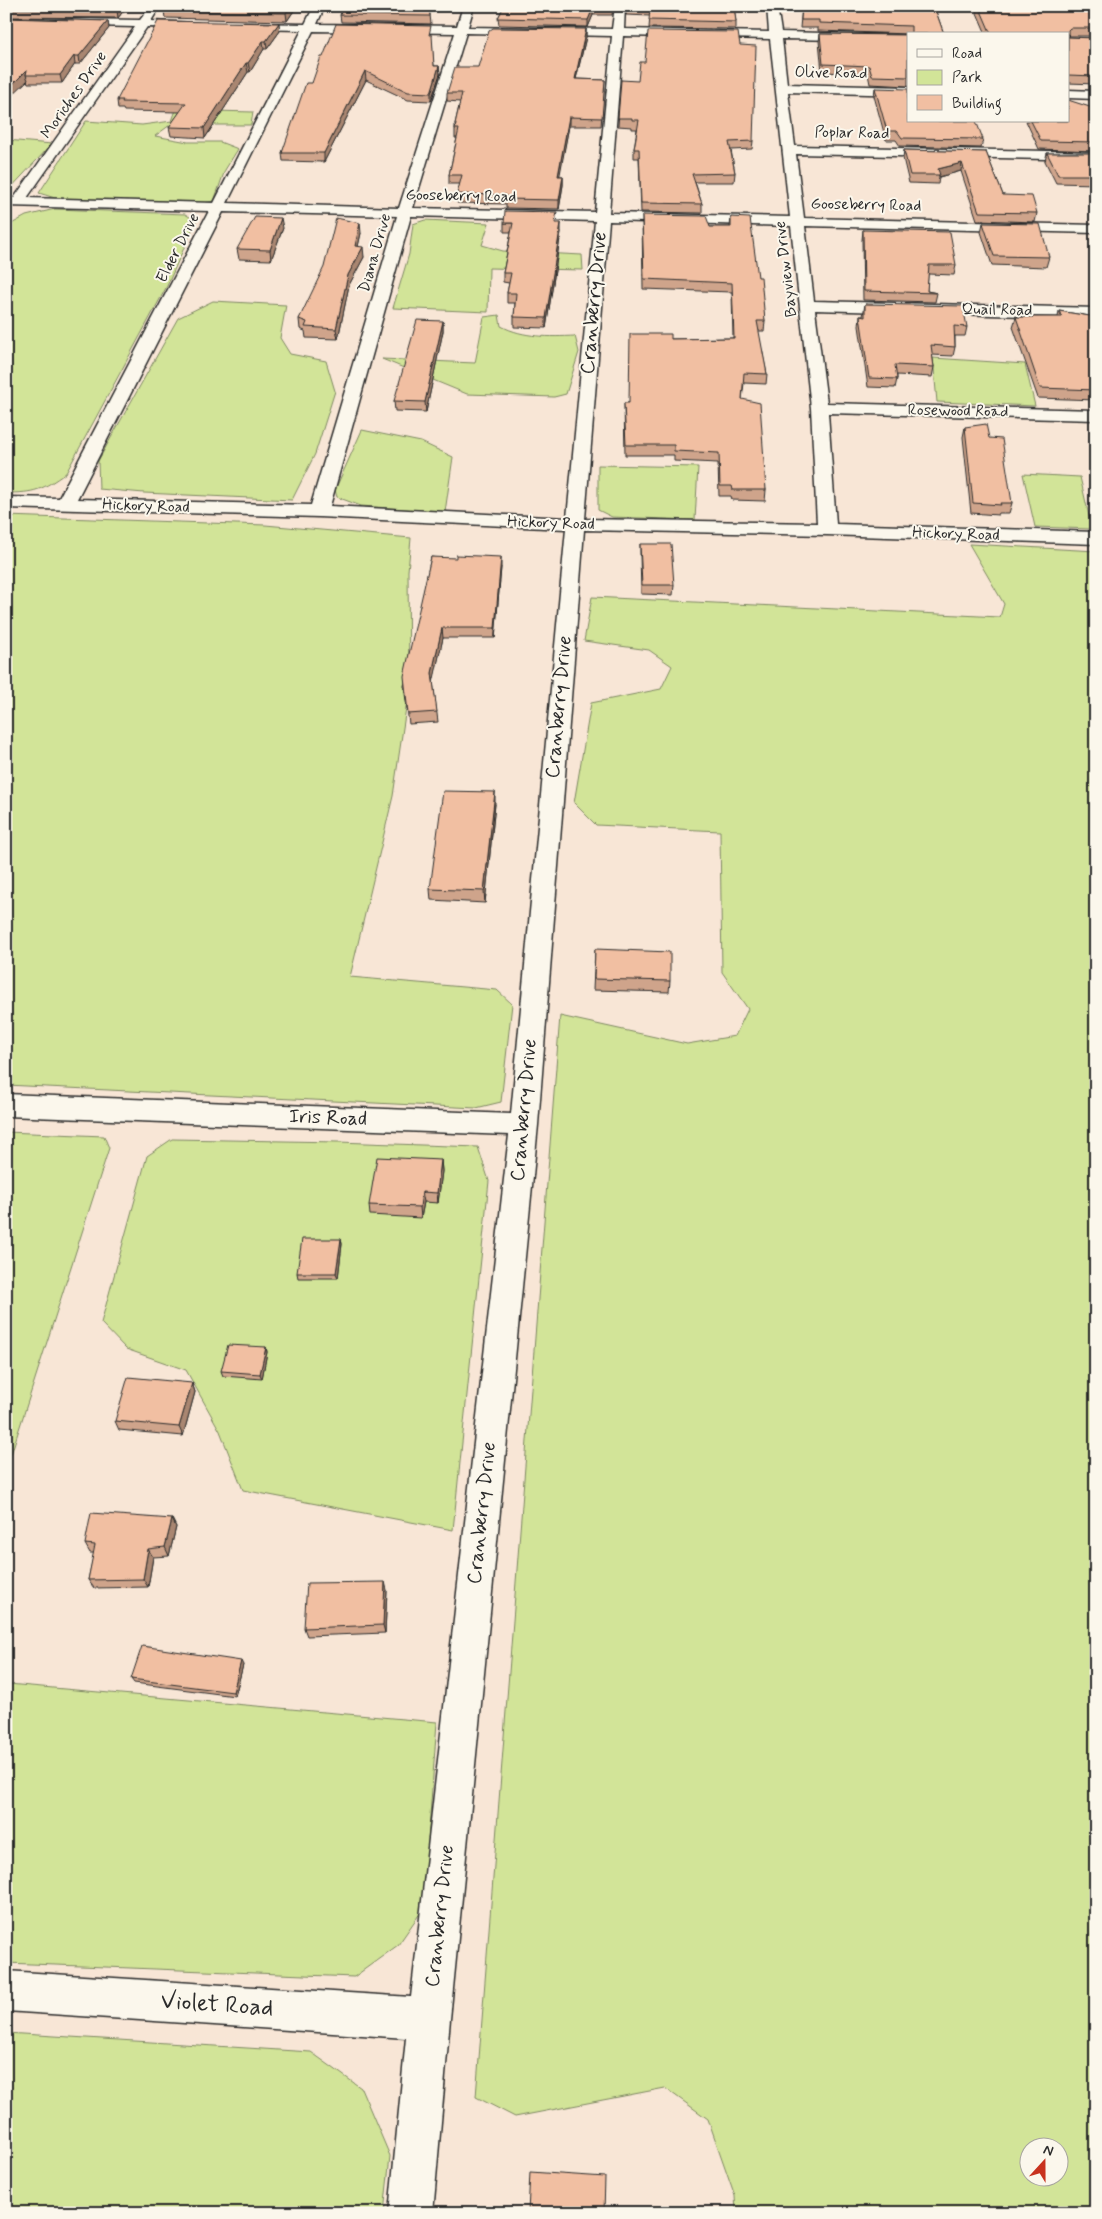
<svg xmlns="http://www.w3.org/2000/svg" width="1102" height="2219" font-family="Mynerve,sans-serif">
  <rect width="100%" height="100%" fill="#f8e6d6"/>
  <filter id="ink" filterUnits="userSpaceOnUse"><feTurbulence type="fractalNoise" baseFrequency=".02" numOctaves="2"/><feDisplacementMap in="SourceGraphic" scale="10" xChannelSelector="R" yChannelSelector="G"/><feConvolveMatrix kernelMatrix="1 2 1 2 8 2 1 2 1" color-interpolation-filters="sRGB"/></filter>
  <g filter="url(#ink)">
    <g fill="#d2e498" stroke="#7e8862" fill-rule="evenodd">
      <polygon points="176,110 253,112 251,125 170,125 155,136 188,142 220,142 238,149 225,170 214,201 196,204 55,198 39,193 86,121 142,125 172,121"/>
      <polygon points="6,140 52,144 6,193"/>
      <path d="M55,209L185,214L196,221L167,286L66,473C42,490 35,493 6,493V227L26,216Z"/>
      <polygon points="425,220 489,223 482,245 503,251 582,255 583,270 489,268 488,312 393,308 409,254 413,224"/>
      <polygon points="213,301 286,305 280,338 290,354 326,361 335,391 315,454 292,500 144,493 99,489 98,461 178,318"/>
      <path d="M499,315L501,326C524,338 550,337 575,336L579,352L566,394L554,397L467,394L382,359L475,363L484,317Z"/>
      <polygon points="933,358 1025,364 1035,406 937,402"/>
      <polygon points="362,430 421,442 453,457 445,512 361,506 337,497 335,490"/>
      <polygon points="598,465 698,467 695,520 612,517 598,510"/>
      <polygon points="1023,474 1080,477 1092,529 1035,527"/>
      <polygon points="6,516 265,525 411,538 408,571 409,687 393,796 350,977 497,990 512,1004 501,1102 476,1108 6,1085"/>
      <path d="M969,544L1096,551V2213H736L735,2196L708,2119L665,2088L515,2117L476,2097L560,1016L687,1044L735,1036L748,1009L722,972L720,831L596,825L574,803L591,703L661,689L672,666L649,650L584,641L592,597L1000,617L1004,604ZM1030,2146H1060V2176H1030Z"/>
      <polygon points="6,1132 104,1136 109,1148 6,1470"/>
      <polygon points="172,1139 338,1142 478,1147 489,1181 453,1530 243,1490 220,1431 186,1370 126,1349 101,1323 147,1156"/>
      <polygon points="8,1684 437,1722 423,1909 398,1945 354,1977 6,1963 6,1686"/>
      <polygon points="6,2033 311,2052 361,2088 390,2156 384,2213 6,2213"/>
    </g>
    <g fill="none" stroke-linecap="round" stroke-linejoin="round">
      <g stroke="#2b2b2b" stroke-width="3">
        <g id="minor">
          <path d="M314,6H325L317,24L457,26L463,6H474L468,27L612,29L615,6H625L624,29L769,32L767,6H777L781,32L908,35V41L782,39L787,84L908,87V95L788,92L795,146L1096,152V160L796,154L804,218L1096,225V233L805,226L814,301L1096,308V318L815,310L827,403L1096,410V420L828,413L836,524L1096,532V544L827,535L584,530L538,1125L450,2019L433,2213H389L406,2038L6,2011V1971L411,1997L509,1135L6,1116V1094L511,1114L566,529L319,517L6,508V497L59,498L209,211L6,206V198H14L135,27L6,24V18L140,20L147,11L151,10L156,13L151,21L199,23L201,25L195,28L147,27L27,198L214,203L302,30L243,29L237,26L243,23L305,24ZM313,31L455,33L399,208L227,203ZM466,33L612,36L595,212L413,208ZM623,36L770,39L790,217L609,213ZM223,212L397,216L311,505L77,499ZM411,216L595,221L567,518L330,506ZM609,221L791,226L811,408L817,523L585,519Z"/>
          <polygon points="1068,90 1096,91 1096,99 1068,98"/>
        </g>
      </g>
      <use href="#minor" fill="#fbf7ec" fill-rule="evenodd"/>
    </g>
    <g fill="#cfa48b" stroke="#2b2b2b">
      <polygon points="6,6 127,6 118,18 6,17"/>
      <polygon points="297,6 287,21 165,18 164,11"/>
      <polygon points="429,6 431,24 341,22 340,15"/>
      <polygon points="504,6 613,6 612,15 593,15 588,27 499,25 498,18"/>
      <polygon points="627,6 734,6 736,22 736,29 649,28 650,16 626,15"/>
      <polygon points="802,6 934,6 944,34 909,34 818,31 818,28 800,28"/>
      <polygon points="974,6 1096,6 1096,36 1068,36 1068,37 1096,38 1096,84 1068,83 1068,34 986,34"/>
      <polygon points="6,18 108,21 109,28 80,64 75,64 62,83 28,83"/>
      <polygon points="586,29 586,37 576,79 605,80 601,126 569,126 559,176 563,176 563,185 559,209 506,208 506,204 457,203 457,194 460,184 449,184 449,175 457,138 455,138 455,124 460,102 447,101 447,93 478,67"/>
      <polygon points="280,31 267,49 264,49 250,72 248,72 205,138 171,136 169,127 180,112 124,111 123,109 118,109 117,100"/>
      <polygon points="820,34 908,35 908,86 870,84 868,74 822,72 819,41"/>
      <polygon points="431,35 434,66 439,66 440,74 431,101 408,100 366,80 324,162 283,161 282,153 312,83"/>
      <polygon points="621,80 753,141 752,149 731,150 735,173 734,182 695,182 702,204 702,213 641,212 639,158 634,158 634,149 637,129 632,129 632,127 618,126"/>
      <polygon points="875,88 983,139 981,148 900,146 896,140 886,140 874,96"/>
      <polygon points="1096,109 1096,151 1039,149 1026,121 1068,121"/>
      <polygon points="904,150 986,152 1003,195 1037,213 1035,222 977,220 961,171 939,177 938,184 909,183 903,158"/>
      <polygon points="1047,153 1096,153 1096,184 1056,183 1045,161"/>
      <polygon points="642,215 710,227 730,227 731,217 758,277 765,321 764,331 758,331 767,374 766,384 744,383 742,399 766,490 765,501 732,500 731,496 719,496 718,463 674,461 674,455 625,455 624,403 629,403 671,339 733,338 732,292 643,289"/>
      <polygon points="504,223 557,223 561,232 546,328 514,327 514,317 515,303 507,303 507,293 509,283 503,282 503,273 511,232 504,232"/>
      <polygon points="983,223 1049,257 1046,267 992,265 981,232"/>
      <polygon points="283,228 271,260 239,259 237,249"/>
      <polygon points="863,230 956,265 954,275 928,274 927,291 937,293 935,302 863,300 862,240"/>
      <polygon points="361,233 358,246 364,257 349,285 338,339 306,338 305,331 300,329 299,319"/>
      <polygon points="865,304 967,327 965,336 955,336 955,347 953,356 932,355 934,367 932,377 897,375 897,379 895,388 868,387 859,326 860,316 863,316"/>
      <polygon points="1059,311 1096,317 1096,400 1038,398 1013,327 1016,317 1058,317"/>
      <polygon points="443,321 443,331 426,412 395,411 394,401"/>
      <polygon points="965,427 989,438 1012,503 1009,513 999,513 998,515 971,513 963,437"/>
      <polygon points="640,544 674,585 673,595 641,594 640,554"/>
      <polygon points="431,557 501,567 495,638 443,638 433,681 438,722 409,724 404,686"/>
      <polygon points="495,804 485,903 431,900 430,889"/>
      <polygon points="595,949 670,981 669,992 593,990"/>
      <polygon points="441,1160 442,1171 438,1203 424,1202 421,1218 370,1215 369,1205"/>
      <polygon points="341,1239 342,1244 338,1278 298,1278 297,1273"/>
      <polygon points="266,1347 267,1352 262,1379 223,1376 221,1371"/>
      <polygon points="192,1383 195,1392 183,1436 119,1430 115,1421"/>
      <polygon points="172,1519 176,1527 169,1556 153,1557 148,1587 94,1588 88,1580 94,1553 90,1553 85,1544"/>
      <polygon points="387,1590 385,1633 307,1636 304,1628"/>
      <polygon points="243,1665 235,1696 134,1683 131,1679"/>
    </g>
    <g fill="#a98671" stroke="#2b2b2b">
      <polygon points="120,6 127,6 118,18 117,10"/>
      <polygon points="291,6 297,6 287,21 286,13"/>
      <polygon points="593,8 593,15 588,27 588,20"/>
      <polygon points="108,21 109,28 80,64 79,56"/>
      <polygon points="279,23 280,31 267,49 266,41"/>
      <polygon points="586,29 586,37 574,87 575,79"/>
      <polygon points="263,41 264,49 250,72 248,63"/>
      <polygon points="74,56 75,64 62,83 60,75"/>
      <polygon points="246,63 248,72 205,138 204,128"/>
      <polygon points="439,66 440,74 431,101 431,93"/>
      <polygon points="27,70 26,75 28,80 6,101 6,91"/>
      <polygon points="365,71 366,80 324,162 324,153"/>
      <polygon points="569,117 569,126 558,185 558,176"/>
      <polygon points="962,163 961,171 939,177 938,169"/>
      <polygon points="563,176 563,185 559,209 559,200"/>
      <polygon points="281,218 283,228 271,260 270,250"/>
      <polygon points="360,223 361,233 356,256 355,246"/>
      <polygon points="561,223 561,232 546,328 546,318"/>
      <polygon points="363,247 364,257 349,285 338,339 336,329 348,275"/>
      <polygon points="443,321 443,331 426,412 425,402"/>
      <polygon points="501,557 501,567 495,638 495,628"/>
      <polygon points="442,628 443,638 433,683 432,673"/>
      <polygon points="495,792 495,804 485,903 484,891"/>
      <polygon points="441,1160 442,1171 438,1203 437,1193"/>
      <polygon points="422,1192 424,1202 421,1218 420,1207"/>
      <polygon points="341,1239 342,1244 338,1278 336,1273"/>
      <polygon points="266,1347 267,1352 262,1379 260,1374"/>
      <polygon points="192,1383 195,1392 183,1436 179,1427"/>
      <polygon points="172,1519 176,1527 169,1556 165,1547"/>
      <polygon points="148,1549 153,1557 148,1587 143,1579"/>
      <polygon points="385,1582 387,1590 385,1633 383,1625"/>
      <polygon points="241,1661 243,1665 235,1696 233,1692"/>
    </g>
    <g fill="#f1bfa2" stroke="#2b2b2b">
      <polygon points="6,6 120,6 117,10 6,9"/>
      <polygon points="166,6 291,6 286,13 164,11"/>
      <polygon points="343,6 429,6 430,16 340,15"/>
      <polygon points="504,6 612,6 612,8 593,8 588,20 498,18"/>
      <polygon points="627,6 734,6 736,22 649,20 650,9 627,8"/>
      <polygon points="802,6 934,6 944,34 910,34 911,33 911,26 819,23 819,20 801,20"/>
      <polygon points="979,6 1096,6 1096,28 1070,28 1068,30 1068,34 991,34"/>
      <polygon points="6,18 108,21 79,56 74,56 60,75 26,75 27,70 6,91"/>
      <polygon points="158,21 279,23 266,41 263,41 248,63 246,63 204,128 169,127 186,103 122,102 123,100 117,100"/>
      <polygon points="336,24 431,26 429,35 432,35 434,66 439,66 431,93 408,92 365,71 324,153 282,153 306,83 312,83 321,57 323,57"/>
      <polygon points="493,28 586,29 575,79 605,80 602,118 569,117 558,176 563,176 559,200 506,199 506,195 457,194 462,175 449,175 459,129 455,129 456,124 455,124 462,93 447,93 455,67 478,67 489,31"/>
      <polygon points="648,31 738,32 740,45 756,46 753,141 729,142 735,173 692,174 702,204 641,203 639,149 634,149 639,120 632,120 632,118 618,118 621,80 638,81 640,62 645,62"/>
      <polygon points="820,34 908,35 908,77 872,76 869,66 823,64"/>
      <polygon points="1068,34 1068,37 1096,38 1096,76 1068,75"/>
      <polygon points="875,88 908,89 908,121 976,121 983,139 902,138 897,131 887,131"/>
      <polygon points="1068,100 1096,109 1096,142 1041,141 1031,121 1068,121"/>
      <polygon points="904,150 986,152 1003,195 1032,196 1037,213 979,212 962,163 938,169 940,175 910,175"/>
      <polygon points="1047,153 1096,153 1096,175 1058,175"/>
      <polygon points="505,211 557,212 555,223 561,223 546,318 514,317 516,293 507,293 511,273 503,273 513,223 504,223"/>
      <polygon points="642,215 706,216 710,227 731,227 731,217 750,218 758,277 761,277 765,321 757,321 767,374 744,373 742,399 760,403 766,490 733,490 732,486 720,486 719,453 674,451 674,445 626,445 624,403 629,403 630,334 671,334 671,339 734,338 732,283 644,279"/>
      <polygon points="255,217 281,218 270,250 237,249"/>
      <polygon points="336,218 360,223 355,246 363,247 348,275 336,329 305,327 307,322 299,319 324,267"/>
      <polygon points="983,223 1040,224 1049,257 994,256"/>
      <polygon points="863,230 950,232 956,265 929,265 927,291 937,293 864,291"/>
      <polygon points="865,304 963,306 967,327 954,326 955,347 931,345 934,367 895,365 897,379 869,378 860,316 865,317"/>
      <polygon points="1059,311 1096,317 1096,390 1040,388 1016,317 1062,317"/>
      <polygon points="417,320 443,321 425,402 394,401"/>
      <polygon points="986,424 989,438 1002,439 1012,503 1000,503 1001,505 973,503 965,427"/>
      <polygon points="640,544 671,544 674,585 642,585"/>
      <polygon points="456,555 501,557 495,628 442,628 432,673 437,712 408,714 404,676 431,557 456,558"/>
      <polygon points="443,791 495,792 484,891 430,889"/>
      <polygon points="595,949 670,952 670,981 594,979"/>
      <polygon points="377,1157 441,1160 437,1193 422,1192 420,1207 369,1205"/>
      <polygon points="302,1239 341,1239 336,1273 297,1273"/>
      <polygon points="228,1345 266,1347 260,1374 221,1371"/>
      <polygon points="128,1377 192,1383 179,1427 115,1421"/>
      <polygon points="91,1513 172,1519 165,1547 148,1549 143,1579 88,1580 95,1545 85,1544"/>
      <polygon points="385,1582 383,1625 304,1628 307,1583"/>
      <polygon points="142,1646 241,1661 233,1692 131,1679"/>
      <polygon points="530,2172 605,2177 604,2213 528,2213"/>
    </g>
  </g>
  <g text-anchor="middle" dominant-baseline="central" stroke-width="4" stroke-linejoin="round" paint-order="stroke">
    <g font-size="16" fill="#2b2b2b" stroke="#fbf7ec">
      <text transform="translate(831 73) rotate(1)">Olive Road</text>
      <text transform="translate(74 95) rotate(-55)">Moriches Drive</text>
      <text transform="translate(852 133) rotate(1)">Poplar Road</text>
      <text transform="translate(461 196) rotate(1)">Gooseberry Road</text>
      <text transform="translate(866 205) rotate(1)">Gooseberry Road</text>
      <text transform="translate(178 248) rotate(-63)">Elder Drive</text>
      <text transform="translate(375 253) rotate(-74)">Diana Drive</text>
      <text transform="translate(786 269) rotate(-97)">Bayview Drive</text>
      <text transform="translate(997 310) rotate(1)">Quail Road</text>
      <text transform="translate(958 411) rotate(1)">Rosewood Road</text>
      <text transform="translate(146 506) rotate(2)">Hickory Road</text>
      <text transform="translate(551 523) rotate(2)">Hickory Road</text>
      <text transform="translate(956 534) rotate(2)">Hickory Road</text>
    </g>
    <g font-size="20" fill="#2b2b2b" stroke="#fbf7ec">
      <text transform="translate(594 303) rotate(-85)">Cranberry Drive</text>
      <text transform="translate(559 707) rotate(-85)">Cranberry Drive</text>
      <text transform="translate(524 1110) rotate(-85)">Cranberry Drive</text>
      <text transform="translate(328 1118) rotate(2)">Iris Road</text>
      <text transform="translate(482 1513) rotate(-84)">Cranberry Drive</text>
      <text transform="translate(440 1916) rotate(-84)">Cranberry Drive</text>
    </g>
    <g font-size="24" fill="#2b2b2b" stroke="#fbf7ec">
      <text transform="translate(217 2005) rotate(4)">Violet Road</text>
    </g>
  </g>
  <rect width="1102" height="2219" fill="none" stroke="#fbf7ec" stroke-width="25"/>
  <rect x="12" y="12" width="1077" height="2194" fill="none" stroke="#2b2b2b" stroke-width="2" filter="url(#ink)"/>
  <rect x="907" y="32" width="162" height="90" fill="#fbf7ec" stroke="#a8a59f"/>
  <rect x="917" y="49" width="25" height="8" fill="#fbf7ec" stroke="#a8a59f"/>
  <text x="952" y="58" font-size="15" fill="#2b2b2b">Road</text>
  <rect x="917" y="70" width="25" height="15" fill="#d2e498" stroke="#a8a59f"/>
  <text x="952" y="82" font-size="15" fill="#2b2b2b">Park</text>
  <rect x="917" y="95" width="25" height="15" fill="#f1bfa2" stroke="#a8a59f"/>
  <text x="952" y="108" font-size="15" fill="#2b2b2b">Building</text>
  <g transform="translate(1044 2162) rotate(21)"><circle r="24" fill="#fbf7ec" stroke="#a8a59f"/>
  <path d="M0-4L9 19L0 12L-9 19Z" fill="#c8321e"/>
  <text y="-8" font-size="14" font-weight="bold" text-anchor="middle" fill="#2b2b2b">N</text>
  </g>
</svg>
